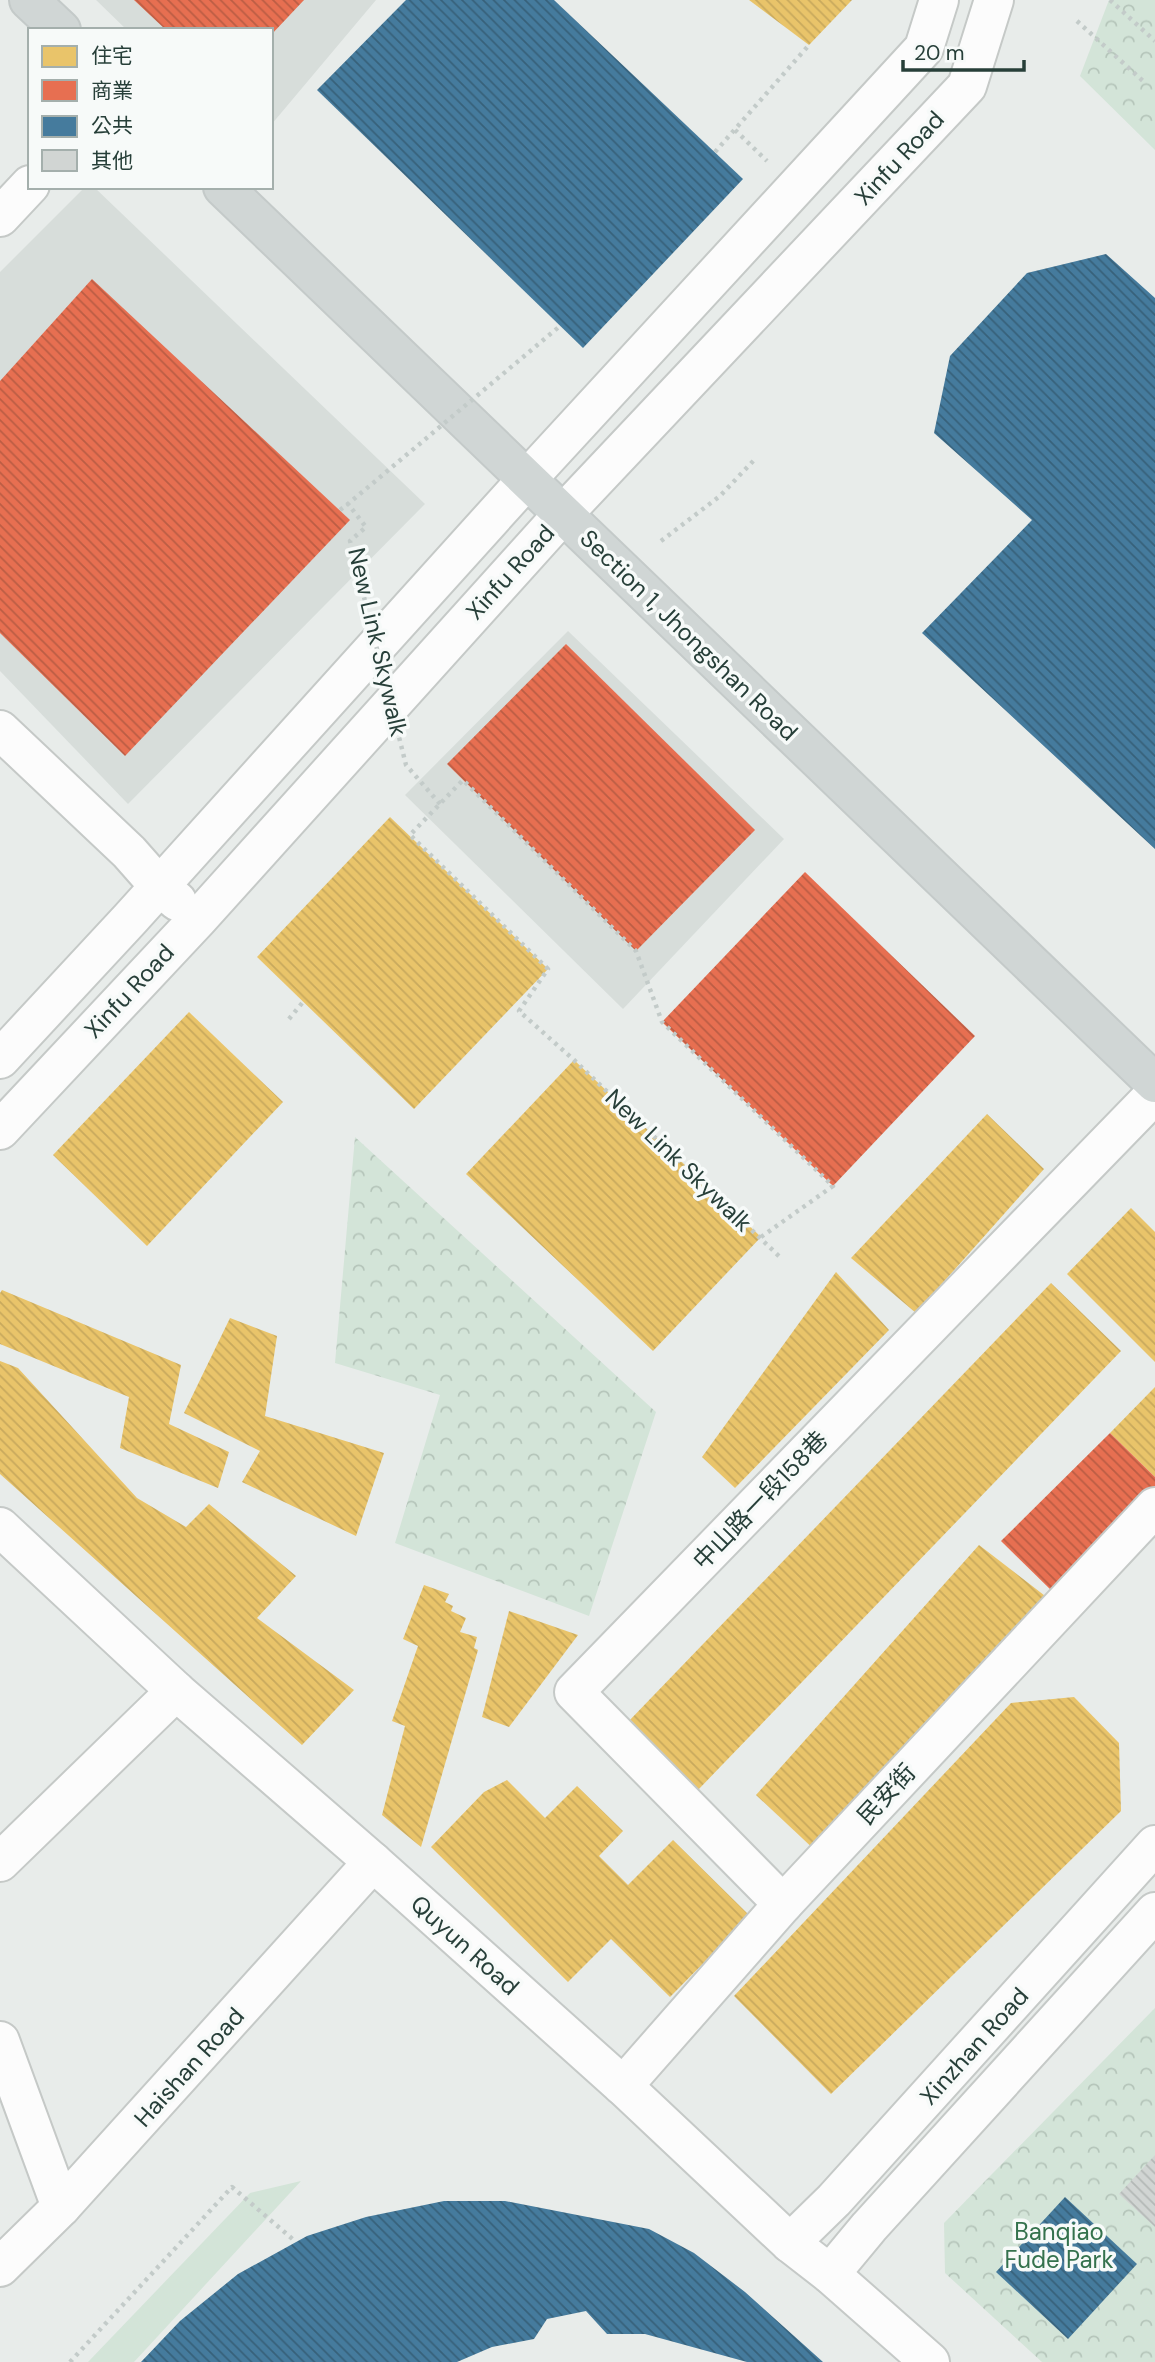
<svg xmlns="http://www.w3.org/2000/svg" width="1155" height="2362" font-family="'DM Sans','Noto Sans TC',sans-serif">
  <defs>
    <pattern id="forest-crowns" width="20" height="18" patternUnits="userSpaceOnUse" patternTransform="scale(1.75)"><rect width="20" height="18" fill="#d3e4d8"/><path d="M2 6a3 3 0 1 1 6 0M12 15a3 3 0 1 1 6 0" fill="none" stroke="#b5c5ba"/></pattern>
    <pattern id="homes-back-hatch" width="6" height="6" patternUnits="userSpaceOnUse" patternTransform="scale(1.75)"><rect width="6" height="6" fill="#e9c46a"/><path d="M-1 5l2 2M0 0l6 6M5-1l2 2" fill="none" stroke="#c8a95d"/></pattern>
    <pattern id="shops-back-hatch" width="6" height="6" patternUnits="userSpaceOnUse" patternTransform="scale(1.75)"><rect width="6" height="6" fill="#e76f51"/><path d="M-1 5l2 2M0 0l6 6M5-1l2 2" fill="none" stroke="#bb5d44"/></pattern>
    <pattern id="public-back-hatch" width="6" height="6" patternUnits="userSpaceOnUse" patternTransform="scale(1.75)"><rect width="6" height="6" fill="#457b9d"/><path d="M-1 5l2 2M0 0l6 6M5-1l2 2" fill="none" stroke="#37617a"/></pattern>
    <pattern id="building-back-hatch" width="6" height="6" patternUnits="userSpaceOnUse" patternTransform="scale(1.75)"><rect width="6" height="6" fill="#d1d5d3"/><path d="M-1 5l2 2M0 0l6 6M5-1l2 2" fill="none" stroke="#b3b8b6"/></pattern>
  </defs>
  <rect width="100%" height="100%" fill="#e8ecea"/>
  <g fill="#d7ddda">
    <polygon points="96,0 376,0 271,125 271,30 127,30"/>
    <polygon points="85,187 94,187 425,504 128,804 0,671 0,272"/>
    <polygon points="568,631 784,839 623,1009 405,795"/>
  </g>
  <g fill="url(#forest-crowns)">
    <polygon points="1109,0 1155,0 1155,150 1080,76"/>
    <polygon points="355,1137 656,1412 589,1616 395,1543 440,1395 335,1363"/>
    <polygon points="1155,2008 1155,2362 1042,2362 945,2273 944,2223"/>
  </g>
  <polygon fill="#d3e4d8" points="301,2181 134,2362 88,2362 250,2193"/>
  <g fill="url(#homes-back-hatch)">
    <polygon points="749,0 852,0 809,45"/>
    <polygon points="390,817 548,969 414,1109 257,957"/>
    <polygon points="189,1012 283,1102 147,1246 53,1155"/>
    <polygon points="574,1060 761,1237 653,1351 466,1174"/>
    <polygon points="987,1114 1044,1169 916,1313 851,1258"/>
    <polygon points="1131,1208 1155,1232 1155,1362 1067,1274"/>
    <polygon points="836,1272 889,1330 735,1488 702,1457"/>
    <polygon points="1051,1283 1121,1351 697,1791 627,1723"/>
    <polygon points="2,1290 181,1365 169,1424 229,1452 218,1488 120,1448 129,1397 0,1344 0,1293"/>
    <polygon points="230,1318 277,1336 265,1416 384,1453 356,1536 242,1482 260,1451 184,1413"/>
    <polygon points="0,1361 18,1368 137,1498 186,1527 209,1504 296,1576 257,1618 354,1690 302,1745 0,1474"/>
    <polygon points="1155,1387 1155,1477 1110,1433"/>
    <polygon points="979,1545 1049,1599 818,1853 756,1795"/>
    <polygon points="424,1585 449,1594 445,1602 453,1606 451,1611 466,1618 460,1632 477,1637 474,1648 478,1650 421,1847 382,1815 405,1726 392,1721 418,1646 403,1639"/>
    <polygon points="509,1611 578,1635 509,1727 482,1717"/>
    <polygon points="1074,1697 1119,1743 1121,1811 831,2094 734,1996 1011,1703"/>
    <polygon points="507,1780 545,1818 577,1786 623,1831 599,1856 628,1885 673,1840 750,1916 670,1997 611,1939 568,1982 431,1847 484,1792"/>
  </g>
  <g fill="url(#shops-back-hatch)">
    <polygon points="134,0 304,0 271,35 271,30 166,30"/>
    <polygon points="92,279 350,520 125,756 0,633 0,381"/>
    <polygon points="566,644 755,830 636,951 447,764"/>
    <polygon points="805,872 975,1036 833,1186 662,1022"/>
    <polygon points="1110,1433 1155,1477 1155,1486 1054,1593 1001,1541"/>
  </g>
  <g fill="url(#public-back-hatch)">
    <polygon points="406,0 554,0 743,179 583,348 317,90"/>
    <polygon points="1106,254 1155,298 1155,849 922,633 1032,520 934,433 950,356 1027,273"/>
    <polygon points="1065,2197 1137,2264 1068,2339 996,2272"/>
    <polygon points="444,2201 505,2201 649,2229 694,2253 745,2292 823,2362 747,2362 645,2334 607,2334 586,2311 547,2319 534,2339 492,2347 457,2362 141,2362 180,2321 238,2274 307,2236 366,2217"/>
  </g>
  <polygon fill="url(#building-back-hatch)" points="1155,2155 1155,2227 1119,2194"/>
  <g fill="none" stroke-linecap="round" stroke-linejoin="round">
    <g stroke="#c5c9c7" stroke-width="42">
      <g id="minor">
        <polyline points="0,217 30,185"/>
        <polyline points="0,730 129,852 159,886 177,901"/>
        <polyline points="0,1059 130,919 529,477 924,48 939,0"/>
        <polyline points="0,1130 198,919 564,513 967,86 994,0"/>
        <polyline points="0,1527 176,1691 373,1862 623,2086 790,2243 830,2274 930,2362"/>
        <polyline points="0,1862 176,1691"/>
        <polyline points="783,1904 574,1692 1155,1094"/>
        <polyline points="0,2041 61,2207"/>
        <polyline points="623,2086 783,1904 1155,1507"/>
        <polyline points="790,2243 834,2200 1155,1845"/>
        <polyline points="0,2267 61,2207 373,1862"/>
        <polyline points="830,2274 869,2227 1155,1912"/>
      </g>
    </g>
    <g stroke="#c4cac9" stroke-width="42">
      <g id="major">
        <polyline points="29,0 61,30"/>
        <path d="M223,187C536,484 844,785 1155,1083"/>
      </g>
    </g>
    <g stroke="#c3cbc9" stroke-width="4.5" stroke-dasharray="3.5 5" stroke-linecap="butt">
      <polyline points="1110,0 1155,41"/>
      <polyline points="1077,21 1143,81"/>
      <polyline points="735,130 767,161"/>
      <polyline points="715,152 809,45"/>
      <polyline points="340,510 348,504"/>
      <polyline points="661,541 720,496 756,458"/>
      <polyline points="289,1019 303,1002"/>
      <polyline points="761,1237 833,1186 662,1022 636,951 463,780 410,835 548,969 519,1011 574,1060 782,1259"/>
      <polyline points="70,2362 232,2187 296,2242"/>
    </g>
    <use href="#minor" stroke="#fcfcfc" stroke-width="38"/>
    <use href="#major" stroke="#d0d6d5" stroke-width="38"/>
    <polyline stroke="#c3cbc9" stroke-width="4.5" stroke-dasharray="3.5 5" stroke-linecap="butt" points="440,804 406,765 350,541 366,527 348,504 560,326"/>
  </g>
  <g text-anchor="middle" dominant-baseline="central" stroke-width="7" stroke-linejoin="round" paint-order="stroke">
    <g font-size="24" fill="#273f39" stroke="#f7faf9">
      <text transform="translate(899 158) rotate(-47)">Xinfu Road</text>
      <text transform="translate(510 572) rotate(-48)">Xinfu Road</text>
      <text transform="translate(689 635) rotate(44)">Section 1, Jhongshan Road</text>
      <text transform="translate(378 642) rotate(77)">New Link Skywalk</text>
      <text transform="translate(129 991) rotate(-47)">Xinfu Road</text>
      <text transform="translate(679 1160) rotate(44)">New Link Skywalk</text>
      <text transform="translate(760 1500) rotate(-46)">中山路一段158巷</text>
      <text transform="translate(886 1794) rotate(-47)">民安街</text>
      <text transform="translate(465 1945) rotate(42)">Quyun Road</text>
      <text transform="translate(974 2046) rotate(-48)">Xinzhan Road</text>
      <text transform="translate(189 2067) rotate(-48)">Haishan Road</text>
    </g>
    <g font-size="24" fill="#34724d" stroke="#f7faf9">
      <text x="1059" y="2231">Banqiao<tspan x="1059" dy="28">Fude Park</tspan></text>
    </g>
  </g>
  <rect x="28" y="28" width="245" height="161" fill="#f7faf9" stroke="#a4afac" stroke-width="2"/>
  <rect x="42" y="46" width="35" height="21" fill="#e9c46a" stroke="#a4afac" stroke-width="2"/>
  <text x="91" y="63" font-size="21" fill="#273f39">住宅</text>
  <rect x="42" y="80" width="35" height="21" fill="#e76f51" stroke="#a4afac" stroke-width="2"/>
  <text x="91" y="98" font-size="21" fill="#273f39">商業</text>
  <rect x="42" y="116" width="35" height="21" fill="#457b9d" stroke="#a4afac" stroke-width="2"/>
  <text x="91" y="133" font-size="21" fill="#273f39">公共</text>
  <rect x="42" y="150" width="35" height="21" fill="#d1d5d3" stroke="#a4afac" stroke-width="2"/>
  <text x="91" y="168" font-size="21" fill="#273f39">其他</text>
  <path d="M903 60v10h121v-10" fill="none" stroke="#273f39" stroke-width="3.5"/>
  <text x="914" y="60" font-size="21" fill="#273f39" stroke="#f7faf9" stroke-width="5" paint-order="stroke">20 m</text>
</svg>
